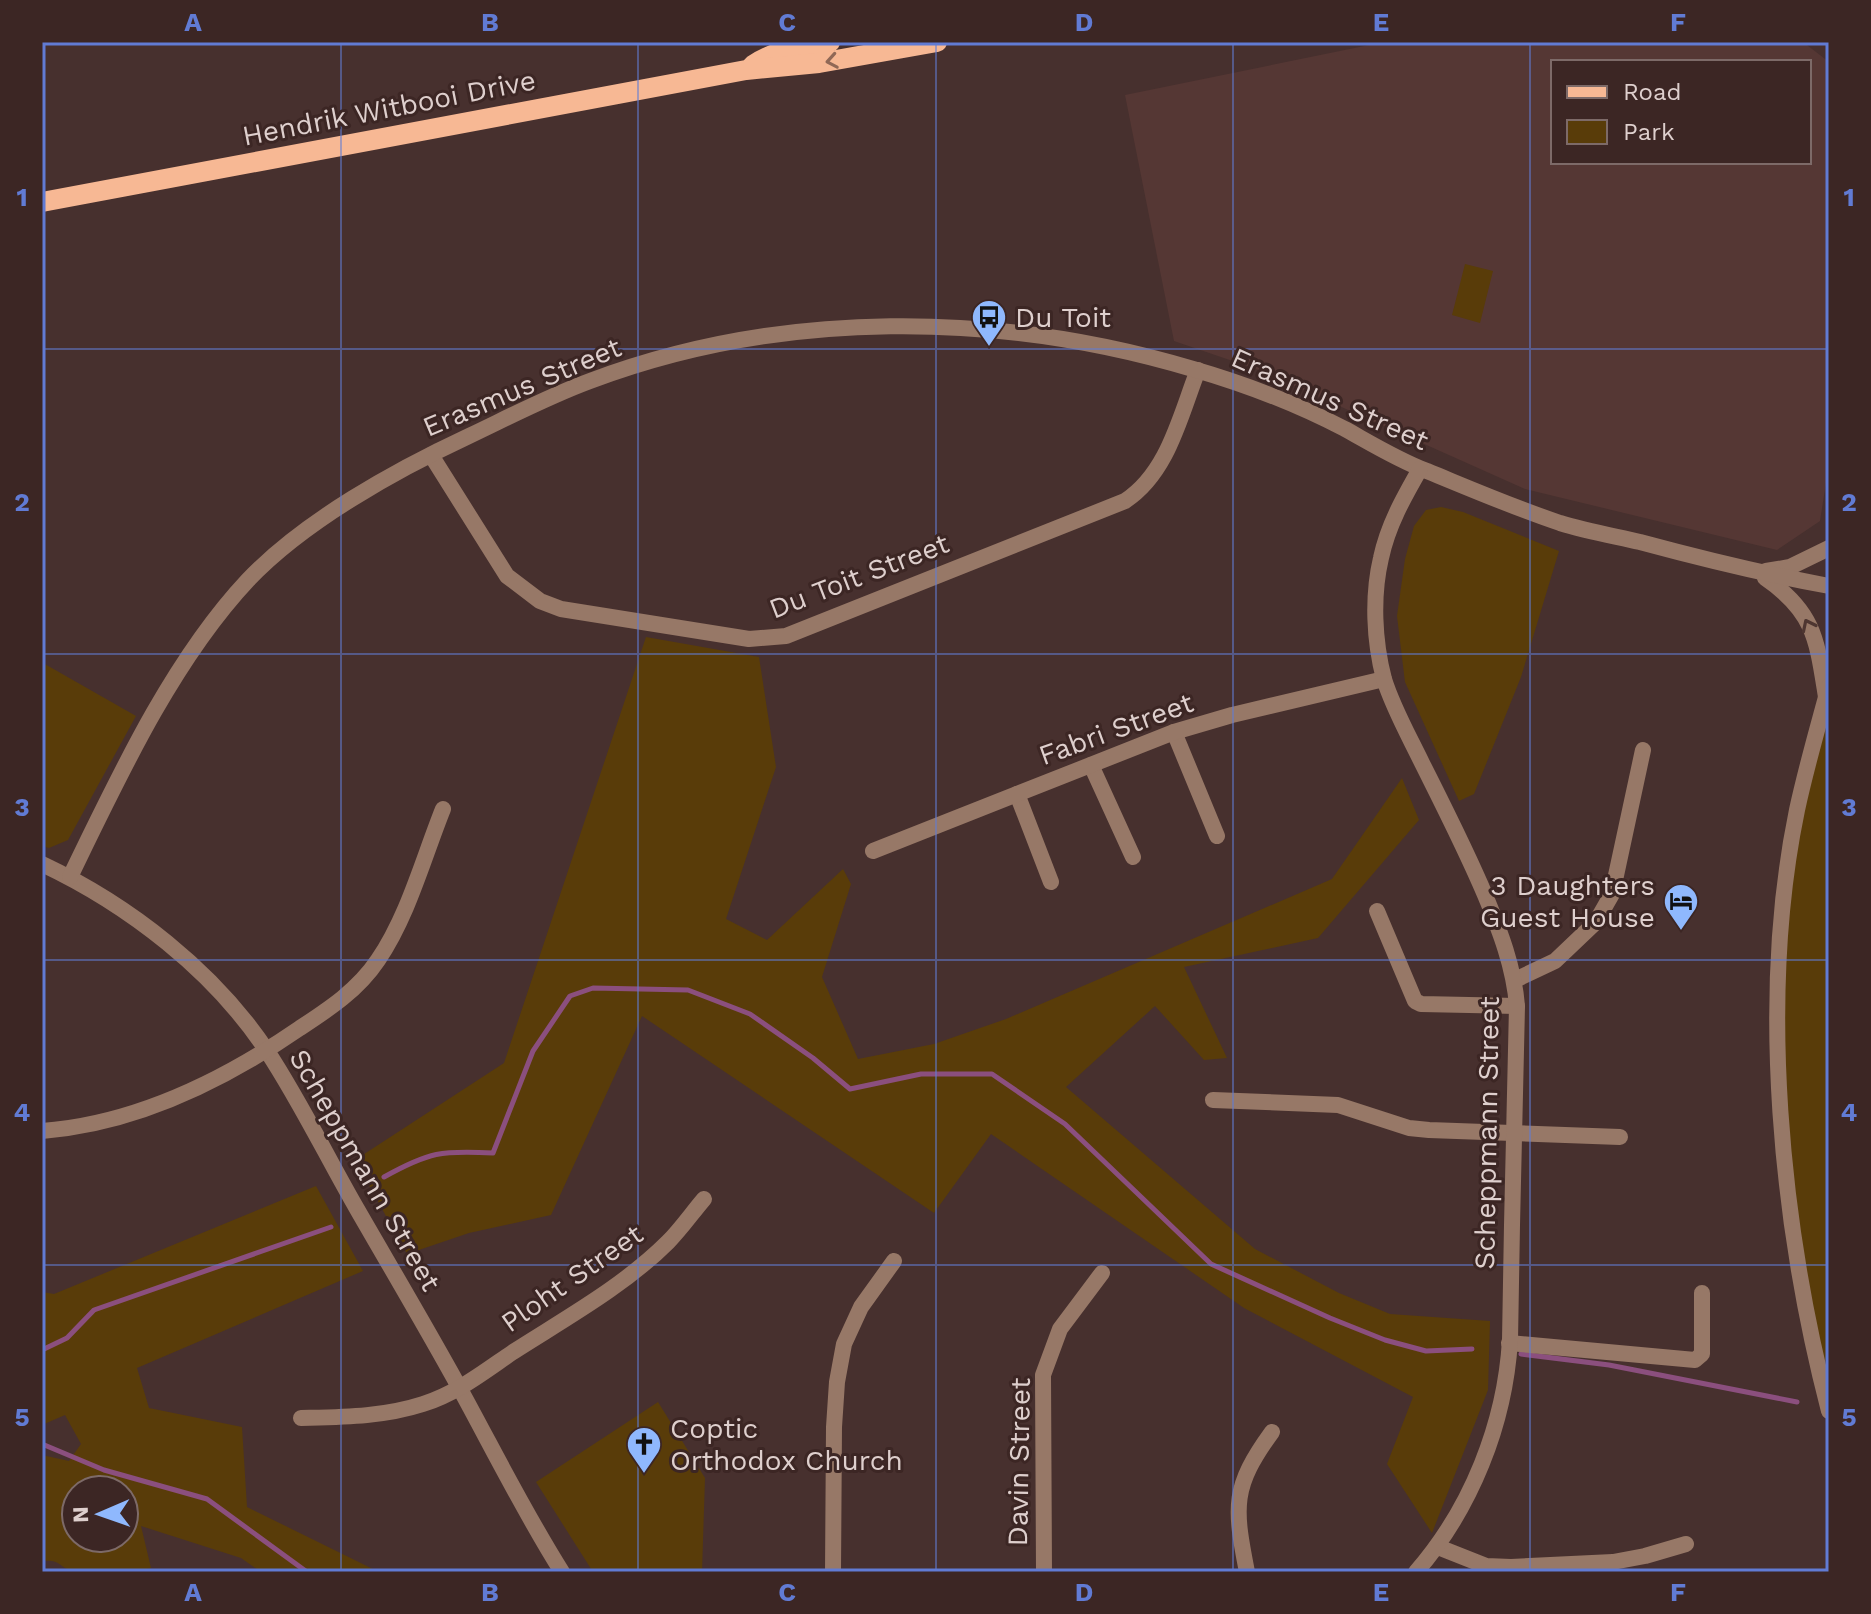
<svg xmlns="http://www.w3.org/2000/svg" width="1871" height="1614" font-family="'Work Sans',sans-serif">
  <rect width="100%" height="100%" fill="#47302e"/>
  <path fill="#553734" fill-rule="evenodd" d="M1384,42H1803L1829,62V464L1820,521L1777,550L1525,489L1259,370L1174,341L1125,95ZM1553,62H1809V162H1553Z"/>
  <g fill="#593c09" fill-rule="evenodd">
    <polygon points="1465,264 1493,271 1480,323 1452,315"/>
    <polygon points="1441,507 1463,512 1559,551 1521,677 1474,794 1459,801 1405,682 1397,616 1405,559 1414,526 1426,510"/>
    <polygon points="646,637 759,657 776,767 726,919 767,940 843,869 851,884 822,977 858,1059 934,1044 1006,1019 1332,879 1402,778 1419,820 1318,938 1184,967 1227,1058 1204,1060 1155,1006 1066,1087 1255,1249 1339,1293 1390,1314 1490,1321 1488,1390 1432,1533 1387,1464 1413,1397 1244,1308 991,1134 934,1213 642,1016 551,1215 469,1233 407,1254 355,1160 504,1063"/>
    <polygon points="43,663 136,716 68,840 49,848 42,846"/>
    <polygon points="1829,686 1829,1411 1793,1233 1778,989 1797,811"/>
    <path d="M316,1186L363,1271L137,1368L149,1408L242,1427L247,1507L379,1572H261L241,1558L141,1526L151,1568C136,1572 86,1576 72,1571C58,1566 60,1559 42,1561V1455L69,1461L81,1444L65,1415L42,1425V1292L54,1294ZM124,1490V1538H76V1490Z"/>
    <polygon points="658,1402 705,1478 702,1572 593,1572 536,1482"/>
  </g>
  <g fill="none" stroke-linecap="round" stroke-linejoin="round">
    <g stroke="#8b4f7e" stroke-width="5">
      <path d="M384,1177C429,1152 442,1150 493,1153L533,1051L570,996L593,988L688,990L750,1014L813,1058L850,1089L921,1074H992L1065,1124L1211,1264L1330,1318L1385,1340L1426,1351L1472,1349"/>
      <polyline points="42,1350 67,1338 94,1310 331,1227"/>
      <polyline points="1521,1354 1609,1365 1797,1402"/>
      <polyline points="42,1444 104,1470 207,1499 307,1572"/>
    </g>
    <g stroke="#977867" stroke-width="16">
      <path d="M431,455L507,576L540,601L561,609L749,639L786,636L1125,501C1168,473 1180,416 1198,370"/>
      <polyline points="1766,571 1790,567 1829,548"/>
      <path d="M1765,578C1815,612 1817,641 1826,697"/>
      <path d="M1829,686C1818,727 1806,768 1797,810C1758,998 1781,1226 1829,1411"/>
      <polyline points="1174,732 1217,836"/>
      <polyline points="1091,765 1133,857"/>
      <polyline points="1017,794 1051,882"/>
      <polyline points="873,851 1174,732 1232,715 1384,679"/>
      <path d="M42,864C129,905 214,971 267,1051C300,1101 327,1157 357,1209C391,1268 426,1327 459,1387C493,1449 524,1512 562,1572"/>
      <path d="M70,877C118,778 172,661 248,580C304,521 396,470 469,436C509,417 549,396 590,381C781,309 999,311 1193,369C1245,384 1297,404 1345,429C1372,444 1398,460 1427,471C1471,489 1515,508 1560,523C1586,531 1614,536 1640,542C1703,559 1765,574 1829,586"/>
      <polyline points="1377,911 1415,1001 1421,1004 1517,1006"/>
      <polyline points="1515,980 1555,961 1596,922 1612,894 1643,750"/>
      <polyline points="1213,1100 1338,1105 1409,1128 1429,1130 1620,1137"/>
      <path d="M42,1131C136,1124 223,1081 300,1028C329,1009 358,990 378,960C408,916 423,859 443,809"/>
      <polyline points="1509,1343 1695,1360 1702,1354 1702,1293"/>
      <path d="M301,1418C342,1417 383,1417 423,1404C456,1394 485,1371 513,1352C566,1318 624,1286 668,1242C681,1229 692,1213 704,1199"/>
      <polyline points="1438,1547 1486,1566 1511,1567 1613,1562 1645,1556 1686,1544"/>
      <polyline points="833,1572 834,1427 837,1382 844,1344 861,1307 894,1261"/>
      <polyline points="1044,1572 1043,1375 1060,1329 1102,1273"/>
      <path d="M1247,1572C1234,1506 1232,1487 1272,1432"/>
      <path d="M1416,1572C1471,1509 1505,1424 1510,1340C1511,1302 1511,1263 1512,1225C1514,1152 1515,1079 1517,1006C1514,967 1500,931 1485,895C1466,850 1444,807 1422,763C1409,736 1393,708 1384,679C1374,641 1372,596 1381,558C1388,525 1404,497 1420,469"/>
    </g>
    <g stroke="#f7b894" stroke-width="20">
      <path d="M753,65C776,49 803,47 830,42"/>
      <polyline points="42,202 746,70 819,63 937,42"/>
    </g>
  </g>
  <defs><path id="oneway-chevron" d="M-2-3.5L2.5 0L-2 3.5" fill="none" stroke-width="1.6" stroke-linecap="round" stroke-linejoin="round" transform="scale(2)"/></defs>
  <use stroke="#906856" href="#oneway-chevron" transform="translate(832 61) rotate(170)"/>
  <use stroke="#4e3631" href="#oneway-chevron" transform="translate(1808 625) rotate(-116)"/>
  <path fill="none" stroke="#617bd4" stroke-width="2" stroke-opacity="0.55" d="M341,42V1572M638,42V1572M936,42V1572M1233,42V1572M1530,42V1572M42,349H1829M42,654H1829M42,960H1829M42,1265H1829"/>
  <defs>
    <g id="bus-pin" transform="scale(1.8)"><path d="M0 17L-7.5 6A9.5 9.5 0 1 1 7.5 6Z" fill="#8fb8fd" stroke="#3c2624"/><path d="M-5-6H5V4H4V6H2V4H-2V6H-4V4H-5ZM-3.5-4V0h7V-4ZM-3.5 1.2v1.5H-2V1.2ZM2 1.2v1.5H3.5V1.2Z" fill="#111"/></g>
    <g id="hotel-pin" transform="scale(1.8)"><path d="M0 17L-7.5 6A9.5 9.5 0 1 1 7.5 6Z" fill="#8fb8fd" stroke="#3c2624"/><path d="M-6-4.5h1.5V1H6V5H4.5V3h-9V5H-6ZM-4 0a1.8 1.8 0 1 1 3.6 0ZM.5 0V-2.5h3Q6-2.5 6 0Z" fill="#111"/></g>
    <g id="church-pin" transform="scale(1.8)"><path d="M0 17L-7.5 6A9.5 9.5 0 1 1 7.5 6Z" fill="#8fb8fd" stroke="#3c2624"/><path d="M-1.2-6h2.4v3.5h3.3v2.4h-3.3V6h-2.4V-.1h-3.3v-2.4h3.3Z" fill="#111"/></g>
  </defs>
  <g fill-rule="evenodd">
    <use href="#bus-pin" x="989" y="317"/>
    <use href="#hotel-pin" x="1681" y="901"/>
    <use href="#church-pin" x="644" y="1444"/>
  </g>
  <g text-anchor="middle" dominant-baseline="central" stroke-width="6" stroke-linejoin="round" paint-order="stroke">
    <g font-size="28" fill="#decfcd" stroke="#3c2624">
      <text transform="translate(389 108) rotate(-11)">Hendrik Witbooi Drive</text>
      <text transform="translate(522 387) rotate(-23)">Erasmus Street</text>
      <text transform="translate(1330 399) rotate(24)">Erasmus Street</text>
      <text transform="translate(859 576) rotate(-21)">Du Toit Street</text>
      <text transform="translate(1116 729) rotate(-20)">Fabri Street</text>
      <text transform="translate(1487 1133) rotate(-89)">Scheppmann Street</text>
      <text transform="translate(365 1170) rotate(60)">Scheppmann Street</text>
      <text transform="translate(572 1278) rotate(-35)">Ploht Street</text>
      <text transform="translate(1019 1462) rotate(-89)">Davin Street</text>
    </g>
    <g font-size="28" fill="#decfcd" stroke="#3c2624" text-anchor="start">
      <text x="1015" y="317">Du Toit</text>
      <text x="1655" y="885" text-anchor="end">3 Daughters<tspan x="1655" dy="32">Guest House</tspan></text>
      <text x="670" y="1428">Coptic<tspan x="670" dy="32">Orthodox Church</tspan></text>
    </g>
  </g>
  <rect width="1871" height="1614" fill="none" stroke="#3c2624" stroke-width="88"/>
  <rect x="1551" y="60" width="260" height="104" fill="#3c2624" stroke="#7d6a68" stroke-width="2"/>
  <rect x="1567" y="86" width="40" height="12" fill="#f7b894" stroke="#7d6a68" stroke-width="2"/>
  <text x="1623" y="100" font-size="24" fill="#decfcd">Road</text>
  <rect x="1567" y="120" width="40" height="24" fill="#593c09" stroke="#7d6a68" stroke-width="2"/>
  <text x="1623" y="140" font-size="24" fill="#decfcd">Park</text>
  <g transform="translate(100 1514) rotate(268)"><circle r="38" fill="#3c2624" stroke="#7d6a68" stroke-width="2"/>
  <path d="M0-6L14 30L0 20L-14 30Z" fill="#8fb8fd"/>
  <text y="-12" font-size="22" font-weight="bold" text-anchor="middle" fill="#decfcd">N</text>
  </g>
  <rect x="44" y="44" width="1783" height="1526" fill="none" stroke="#617bd4" stroke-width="3"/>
  <g font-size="26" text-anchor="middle" font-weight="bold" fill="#617bd4">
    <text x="193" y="31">A</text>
    <text x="490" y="31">B</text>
    <text x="787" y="31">C</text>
    <text x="1084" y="31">D</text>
    <text x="1381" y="31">E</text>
    <text x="1678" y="31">F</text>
    <text x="22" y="206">1</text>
    <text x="1849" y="206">1</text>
    <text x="22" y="511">2</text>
    <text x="1849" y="511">2</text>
    <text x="22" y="816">3</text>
    <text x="1849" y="816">3</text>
    <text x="22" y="1121">4</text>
    <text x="1849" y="1121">4</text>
    <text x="22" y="1426">5</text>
    <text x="1849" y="1426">5</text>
    <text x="193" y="1601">A</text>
    <text x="490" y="1601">B</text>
    <text x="787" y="1601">C</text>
    <text x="1084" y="1601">D</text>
    <text x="1381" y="1601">E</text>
    <text x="1678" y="1601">F</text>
  </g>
</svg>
